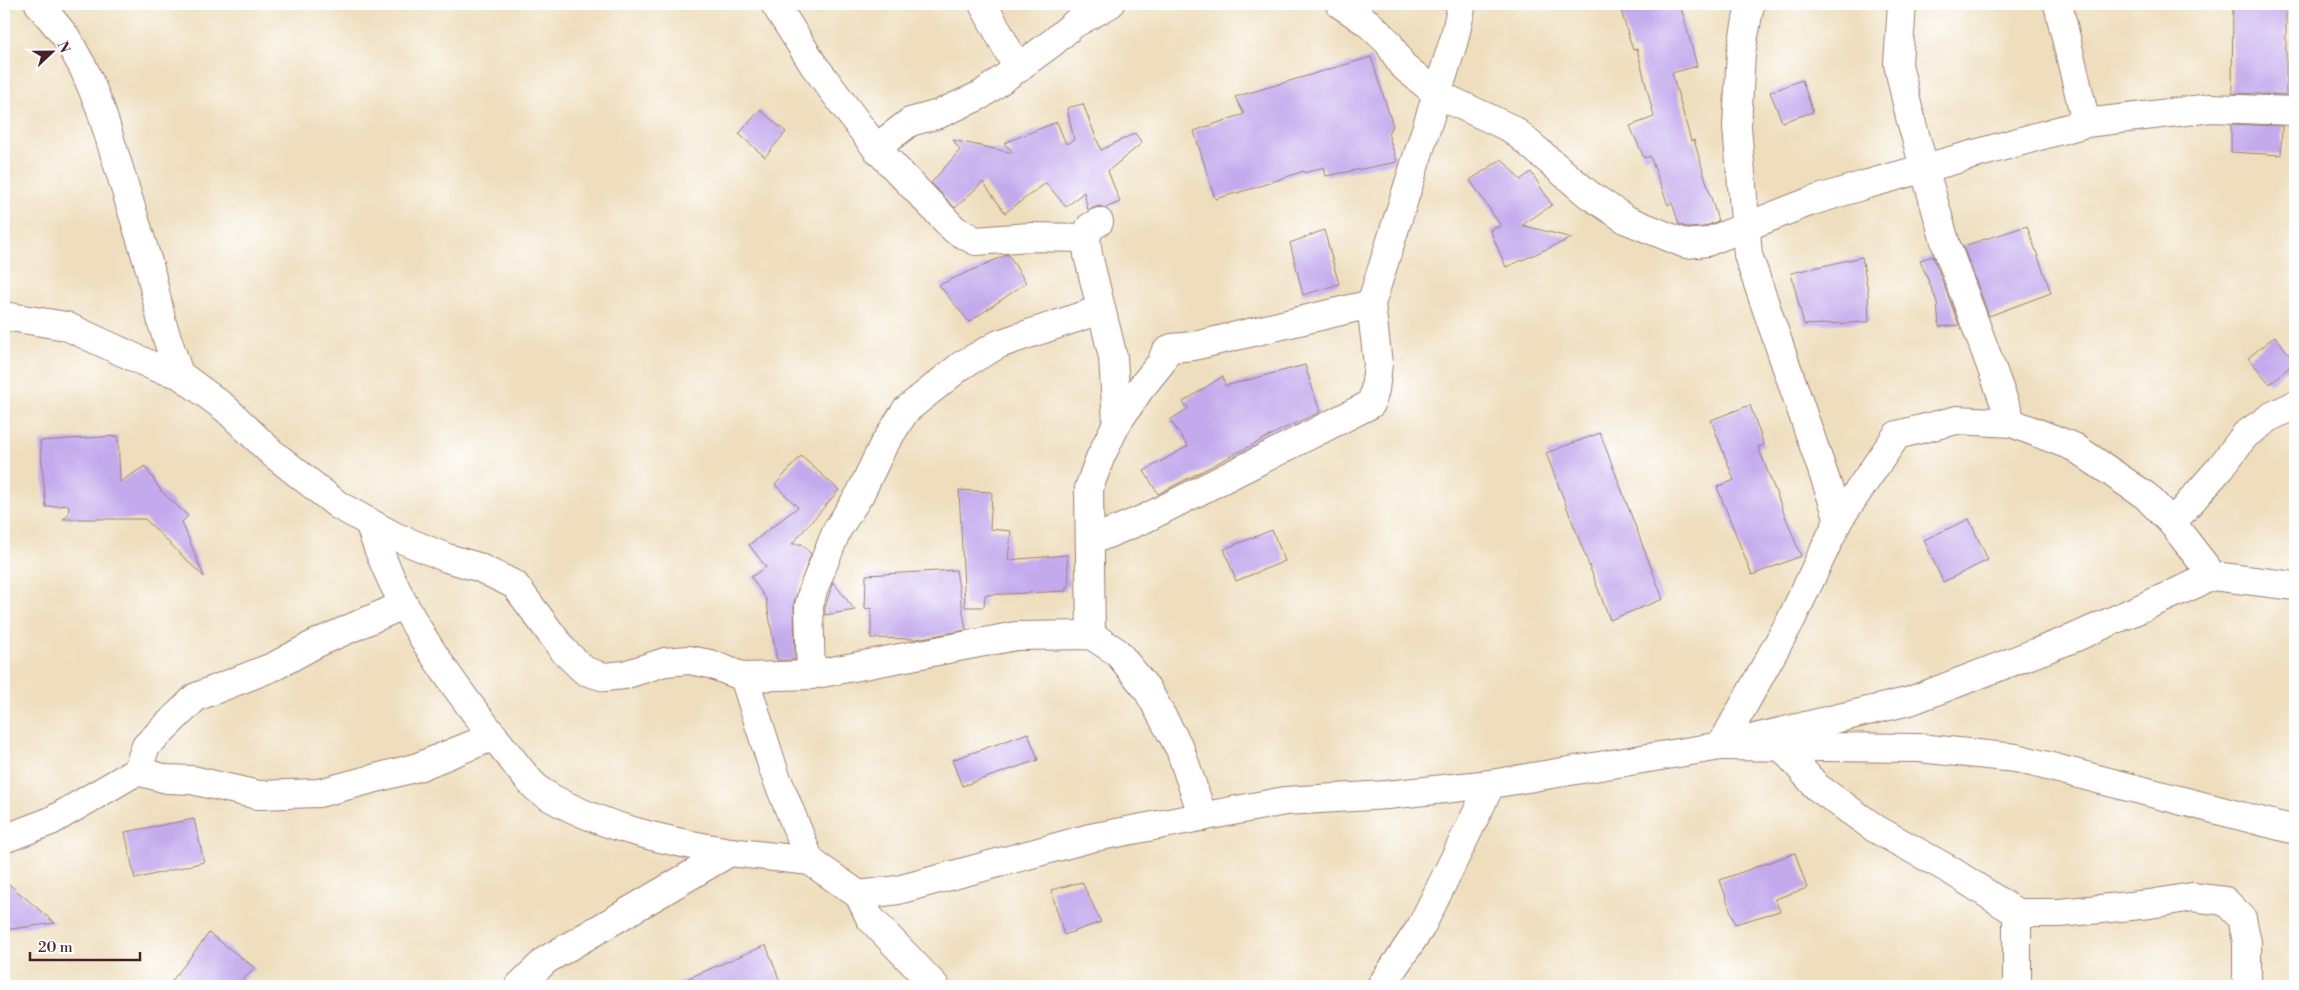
<svg xmlns="http://www.w3.org/2000/svg" width="2299" height="990" font-family="'Libre Bodoni',serif">
  <rect width="100%" height="100%" fill="#fff"/>
  <filter id="ink" filterUnits="userSpaceOnUse"><feTurbulence type="fractalNoise" baseFrequency=".02" numOctaves="2"/><feDisplacementMap in="SourceGraphic" scale="10" xChannelSelector="R" yChannelSelector="G"/><feConvolveMatrix kernelMatrix="1 2 1 2 8 2 1 2 1" color-interpolation-filters="sRGB"/></filter>
  <filter id="wash" filterUnits="userSpaceOnUse"><feTurbulence type="fractalNoise" baseFrequency=".0096" numOctaves="4" result="noise"/><feDisplacementMap in="SourceGraphic" scale="20" xChannelSelector="R" yChannelSelector="G"/><feGaussianBlur stdDeviation="1.12" result="paint"/><feColorMatrix in="noise" values="0 0 0 0 0 0 0 0 0 0 0 0 0 0 0 0 0 1.4 0 .05"/><feComposite in="paint" operator="in"/></filter>
  <g filter="url(#wash)">
    <rect width="100%" height="100%" fill="#eedebd"/>
    <g id="blocks">
      <g fill="#c3aaed">
        <polygon points="1619,4 1680,4 1697,66 1672,73 1691,141 1694,140 1718,221 1703,227 1688,228 1679,224 1672,203 1668,205 1650,156 1644,158 1630,126 1654,117 1637,49 1633,50"/>
        <polygon points="2233,4 2286,4 2286,95 2232,93"/>
        <polygon points="1371,57 1393,126 1388,133 1397,162 1326,176 1324,167 1304,173 1304,171 1254,188 1215,199 1194,131 1244,114 1235,97"/>
        <polygon points="1802,80 1813,112 1782,122 1770,92"/>
        <polygon points="1083,104 1101,150 1135,133 1142,143 1108,171 1120,202 1105,208 1099,206 1088,210 1084,192 1066,207 1046,183 1005,213 983,182 955,208 931,183 960,150 953,140 1013,153 1004,143 1057,122 1066,144 1074,140 1067,108"/>
        <polygon points="760,110 786,132 765,157 739,134"/>
        <polygon points="2231,124 2282,126 2281,155 2231,152"/>
        <polygon points="1502,159 1520,180 1531,172 1552,205 1522,225 1572,238 1506,267 1490,230 1501,226 1470,180"/>
        <polygon points="2027,226 2051,293 1989,316 1963,246"/>
        <polygon points="1324,230 1339,284 1303,295 1290,243"/>
        <polygon points="1008,254 1026,283 969,322 939,285"/>
        <polygon points="1933,256 1959,325 1939,327 1937,302 1920,260"/>
        <polygon points="1862,257 1868,291 1869,322 1804,325 1791,273"/>
        <polygon points="2275,336 2295,362 2270,384 2248,358"/>
        <polygon points="1305,365 1320,412 1281,430 1158,494 1144,471 1188,446 1170,420 1188,408 1183,402 1223,376 1225,386"/>
        <polygon points="1750,405 1764,445 1758,447 1801,556 1752,575 1717,487 1734,480 1711,420"/>
        <polygon points="1600,433 1663,599 1610,620 1546,453"/>
        <polygon points="118,436 120,482 145,466 161,491 188,516 182,522 204,577 145,519 63,519 68,516 69,505 46,507 40,441"/>
        <polygon points="801,456 839,490 792,544 802,544 811,554 794,602 795,660 777,660 766,599 751,577 766,567 749,545 798,507 775,485"/>
        <polygon points="959,490 992,492 990,529 1011,531 1008,560 1067,555 1069,586 1066,586 1066,591 985,595 984,607 965,607"/>
        <polygon points="1969,519 1988,560 1943,582 1924,540"/>
        <polygon points="1272,530 1285,561 1236,581 1224,549"/>
        <polygon points="956,570 966,630 917,639 871,638 871,608 865,609 866,575"/>
        <polygon points="833,582 855,610 825,615 825,608"/>
        <polygon points="1028,733 1038,760 962,786 952,760"/>
        <polygon points="194,819 204,862 135,879 125,832"/>
        <polygon points="1795,853 1807,888 1775,899 1780,911 1735,924 1720,880"/>
        <polygon points="4,880 55,923 4,930"/>
        <polygon points="1082,882 1101,922 1064,935 1051,890"/>
        <polygon points="209,933 255,968 236,986 168,986"/>
        <polygon points="766,945 779,979 761,986 670,986"/>
      </g>
    </g>
  </g>
  <g filter="url(#ink)">
    <use href="#blocks" fill-opacity="0" stroke="#9c7e74" stroke-width="1"/>
    <g fill="none" stroke-linecap="round" stroke-linejoin="round">
      <g stroke="#9c7e74" stroke-width="30">
        <g id="street">
          <polyline points="39,4 66,37 84,69 100,107 150,269 162,323 179,374"/>
          <polyline points="775,4 813,64 876,148 955,230 976,241 1029,237 1086,238"/>
          <polyline points="983,4 1018,69"/>
          <polyline points="1340,4 1368,23 1388,42 1402,65 1437,94 1512,129 1588,194 1627,220 1686,244 1707,242 1809,202 1868,184 2086,123 2211,108 2295,111"/>
          <polyline points="1750,4 1741,52 1737,127 1748,255 1839,519"/>
          <polyline points="1902,4 1898,64 1910,117 1946,245 2012,423"/>
          <polyline points="2058,4 2086,123"/>
          <polyline points="876,148 910,122 939,114 981,95 1052,43 1074,24 1110,4"/>
          <polyline points="1099,222 1090,227 1086,238 1088,255 1113,357 1117,423"/>
          <polyline points="4,316 66,326 155,367 179,374 225,408 272,453 338,505 394,536 447,558 478,567 515,585 564,651 585,671 605,677 624,675 665,662 689,660 710,664 744,677 811,675 1016,636 1091,635 1117,652 1147,689 1180,749 1203,817"/>
          <path d="M369,522C395,606 448,680 503,748C515,762 528,783 543,793C599,827 666,841 730,852"/>
          <polyline points="2172,523 2221,467 2245,435 2272,416 2295,405"/>
          <polyline points="1090,541 1144,519 1371,404 1375,390 1378,364 1371,304 1454,40 1462,4"/>
          <polyline points="2213,576 2172,523 2146,496 2074,447 2012,423 1957,420 1897,435 1839,519 1791,620 1721,746 1919,748 2016,758 2295,830"/>
          <polyline points="1091,635 1089,488 1100,458 1117,423 1140,389 1161,363 1165,353 1172,348 1194,346 1371,304"/>
          <polyline points="811,675 809,606 813,590 837,530 860,494 883,446 906,410 962,365 999,344 1100,310"/>
          <polyline points="744,677 775,774 810,861"/>
          <polyline points="1782,747 1817,787 1876,829 1950,870 2017,913 2060,913 2150,904 2192,897 2225,901 2242,918 2247,942 2247,986"/>
          <polyline points="137,771 167,779 192,780 258,795 319,793 418,767 494,736"/>
          <polyline points="4,839 51,821 137,771 146,746 196,697 275,666 315,644 403,605"/>
          <polyline points="859,895 870,918 935,986"/>
          <polyline points="519,986 546,960 730,852 810,861 859,895 898,890 1090,838 1285,801 1387,795 1491,784 1721,746 1910,701 2074,638 2213,576 2295,586"/>
          <polyline points="1381,986 1421,927 1491,784"/>
          <polyline points="2017,986 2017,913"/>
        </g>
      </g>
      <use href="#street" stroke="#fff" stroke-width="28"/>
    </g>
  </g>
  <rect width="2299" height="990" fill="none" stroke="#fff" stroke-width="20"/>
  <g transform="translate(52 52) rotate(68)" stroke="#ffffff" stroke-width="4" paint-order="stroke">
  <path d="M0-4L9 19L0 12L-9 19Z" fill="#4a1f2b"/>
  <text y="-8" font-size="14" font-weight="bold" text-anchor="middle" fill="#4a1f2b">N</text>
  </g>
  <path d="M30 952v8h110v-8" fill="none" stroke="#4a1f2b" stroke-width="2.5"/>
  <text x="38" y="952" font-size="15" fill="#4a1f2b" stroke="#ffffff" stroke-width="4" paint-order="stroke">20 m</text>
</svg>
